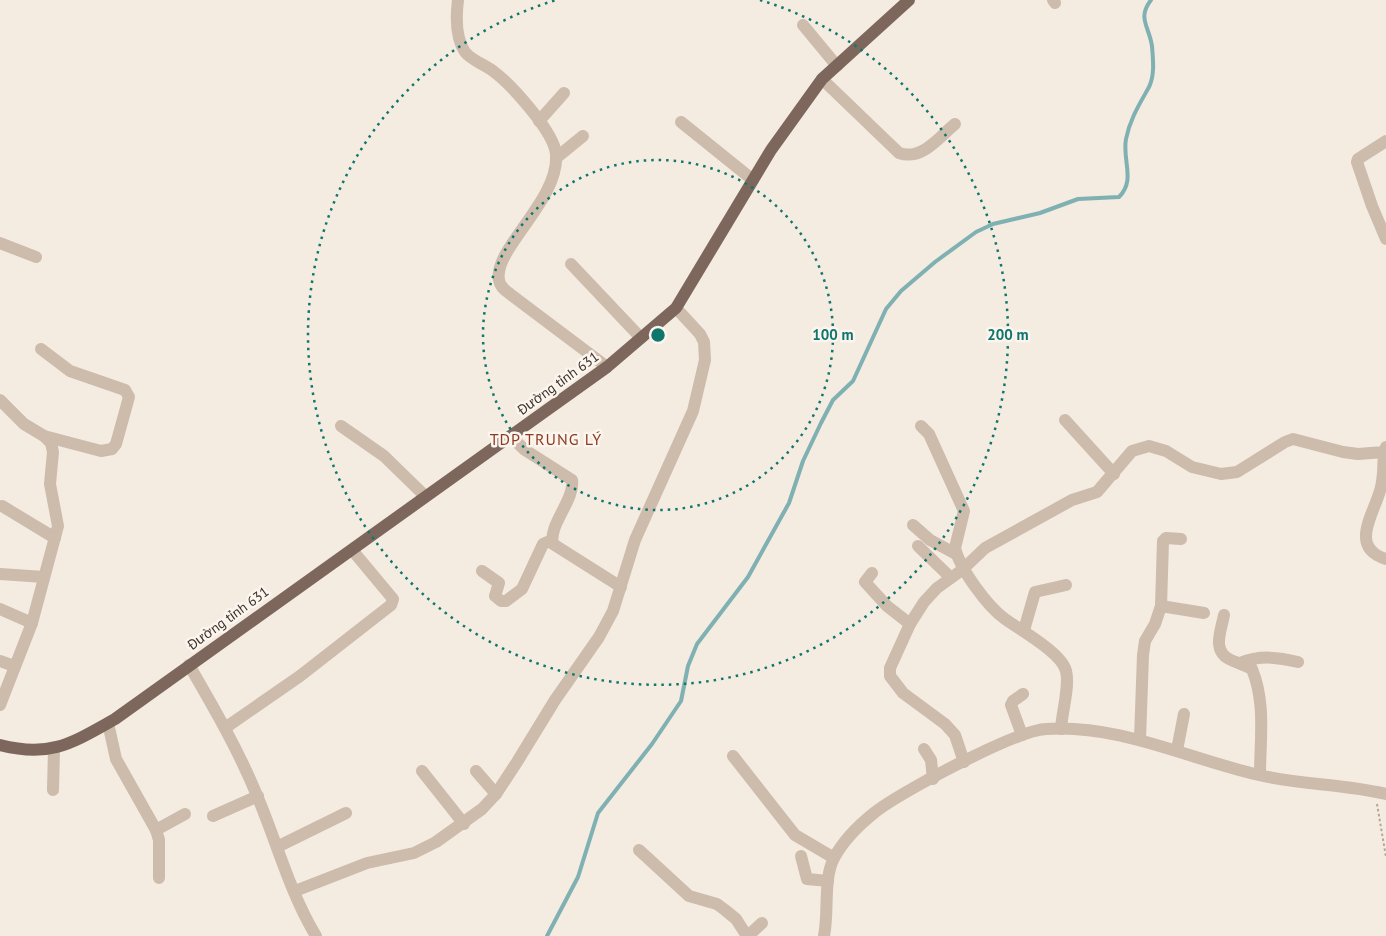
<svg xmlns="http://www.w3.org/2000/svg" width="1386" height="936" font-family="'PT Sans',sans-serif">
  <rect width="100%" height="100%" fill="#f4ebe1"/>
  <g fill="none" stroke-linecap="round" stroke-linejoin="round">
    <path stroke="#7fb0b2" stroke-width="4" d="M547,936L578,877L598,813L652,744L681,701L688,666L697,644L748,577L789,503L803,461L821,423L833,400L853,381L886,309L901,291L935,262L976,232L993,224L1040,213L1078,199L1119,197C1136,180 1122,160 1126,139C1130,119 1139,105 1149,87C1155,75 1153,59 1152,46C1149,26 1137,18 1151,0"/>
    <polyline stroke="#b9a596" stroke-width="2" stroke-dasharray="2.5 2.5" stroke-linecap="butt" points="1377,804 1386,857"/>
    <g stroke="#cdbbac" stroke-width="12">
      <path d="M458,0C456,16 455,37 465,52C471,60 485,65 493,71C512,85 554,132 556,154C560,200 493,249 499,280C500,287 505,290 510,294L607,367"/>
      <polyline points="1053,0 1055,3"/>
      <polyline points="803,25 837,66"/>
      <path d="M822,79L899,153C922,161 939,137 955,124"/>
      <polyline points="539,121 564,93"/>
      <polyline points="681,122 753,180"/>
      <polyline points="1386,141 1358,159 1357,162 1372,206 1386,239"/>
      <polyline points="556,158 583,136"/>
      <polyline points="0,243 36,257"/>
      <polyline points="571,264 641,338"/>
      <polyline points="41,349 70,371 125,390 129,397 116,444 112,449 101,451 44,436"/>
      <polyline points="0,400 24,424 44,436 51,443 53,452 50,484 58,526 32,623 0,705"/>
      <polyline points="1065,420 1114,474"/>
      <polyline points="341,426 384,456 425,496"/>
      <path d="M921,426L929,434L964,511L955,548C960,569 987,606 1005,619C1020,630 1062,653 1066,671C1070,685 1062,712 1061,729"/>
      <path d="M510,436L525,450L572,480C575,500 548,525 553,544L621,587"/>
      <path d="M1384,452C1383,463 1384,475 1381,487C1376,511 1347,547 1386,559"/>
      <polyline points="2,506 55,538"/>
      <polyline points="913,525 930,540 956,554"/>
      <polyline points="918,546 950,577"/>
      <polyline points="482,571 499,583 495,596 501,601 506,601 522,589 543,544 552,540"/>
      <polyline points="872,573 865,582 887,606 910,624"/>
      <polyline points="0,574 44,577"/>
      <polyline points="1161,606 1204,613"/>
      <polyline points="0,609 32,623"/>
      <path d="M1224,615C1221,631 1212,650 1229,659C1237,663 1245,665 1252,669C1266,703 1260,740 1260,775"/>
      <polyline points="1024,630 1035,592 1066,585"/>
      <polyline points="0,661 14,666"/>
      <path d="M1240,663C1260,655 1277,657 1298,662"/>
      <path d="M189,665C214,708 239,751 258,798C277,843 290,893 316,936"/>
      <polyline points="108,723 116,759 156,830 159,840 159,878"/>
      <polyline points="225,728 300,676 391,605 393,599 353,551"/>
      <polyline points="1022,735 1011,705 1013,701 1023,694"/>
      <polyline points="1140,739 1143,655 1145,641 1155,624 1161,606 1163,541 1166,538 1181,539"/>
      <polyline points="924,749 931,760 933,779"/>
      <polyline points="1177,750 1184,714"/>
      <polyline points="733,756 795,835 834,858"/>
      <polyline points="964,762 955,735 945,724 903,693 890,676 890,668 910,624 924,602 937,588 962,570 985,548 1072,500 1097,492 1132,451 1149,446 1166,451 1192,467 1221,474 1237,472 1285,442 1293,439 1343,452 1358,454 1384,452 1386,447"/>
      <polyline points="422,771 464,824"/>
      <polyline points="476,771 496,794"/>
      <polyline points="53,790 54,749"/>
      <polyline points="213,816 258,796"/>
      <polyline points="156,830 185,814"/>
      <polyline points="277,847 346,813"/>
      <polyline points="639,850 689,896 717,904 725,910 736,919 747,936"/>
      <polyline points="801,856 807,879 828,881"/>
      <polyline points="295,891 367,863 414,853 436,842 482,809 496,794 517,762 555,700 599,637 613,611 635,540 693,411 705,360 704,342 700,334 676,308"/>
      <polyline points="748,936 762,923"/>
      <path d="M824,936C829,912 823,879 834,858C843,841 859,825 874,813C898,793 1017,730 1046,729C1120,724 1188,759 1259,775C1301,785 1345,784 1386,794"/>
    </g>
    <path stroke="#7d675c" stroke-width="12" d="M0,745C51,758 72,743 115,719L607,367L676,308L771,150L822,79L909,0"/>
  </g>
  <g fill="none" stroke="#0f766e" stroke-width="2.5" stroke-dasharray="2.5 5">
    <circle cx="658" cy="335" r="175"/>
    <path d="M760 0A350 350 0 1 1 556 0"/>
  </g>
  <g text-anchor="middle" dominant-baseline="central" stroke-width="5" stroke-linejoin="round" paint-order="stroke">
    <g font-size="14" fill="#3b302b" stroke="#fbf5ee">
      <text transform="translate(558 383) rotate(-36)">Đường tỉnh 631</text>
      <text transform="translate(228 618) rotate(-36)">Đường tỉnh 631</text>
    </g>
    <g font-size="16" letter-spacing="1" fill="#8c3b22" stroke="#fbf5ee">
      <text x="546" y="439">TDP TRUNG LÝ</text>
    </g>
  </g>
  <circle cx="658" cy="335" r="8" fill="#0f766e" stroke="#fbf5ee" stroke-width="2.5"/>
  <g font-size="15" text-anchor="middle" font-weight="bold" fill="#0f766e" stroke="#fbf5ee" stroke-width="5" stroke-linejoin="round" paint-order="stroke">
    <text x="833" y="340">100 m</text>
    <text x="1008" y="340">200 m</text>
  </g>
</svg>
